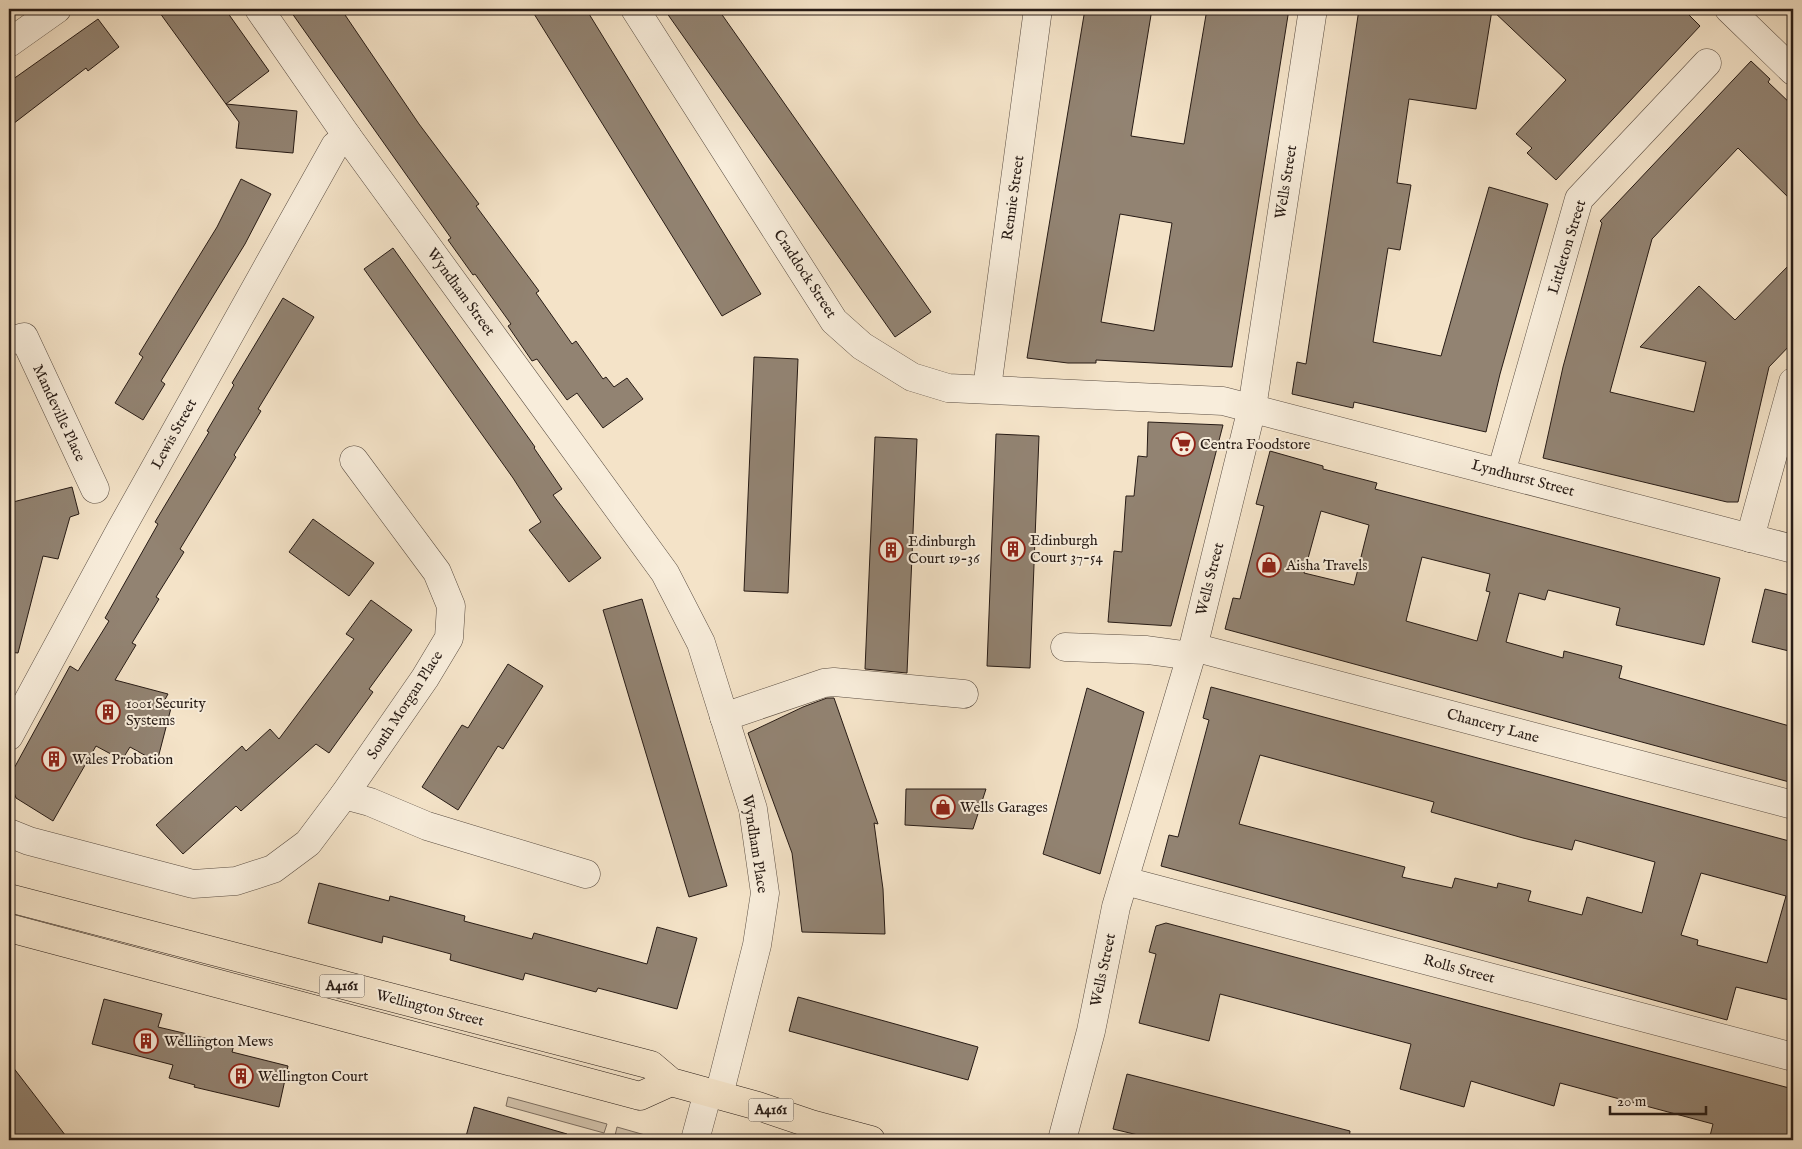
<svg xmlns="http://www.w3.org/2000/svg" width="1802" height="1149" font-family="'IM FELL English',serif">
  <rect width="100%" height="100%" fill="#f4e3c8"/>
  <filter id="stains"><feTurbulence type="fractalNoise" baseFrequency=".004" numOctaves="4"/><feColorMatrix values="0 0 0 0 .2 0 0 0 0 .09 0 0 0 0 .02 0 0 0 .5 -.17"/></filter>
  <radialGradient id="worn" r=".72"><stop offset=".6" stop-color="#630" stop-opacity="0"/><stop offset="1" stop-color="#630" stop-opacity=".3"/></radialGradient>
  <g fill="#d1c1aa" stroke="#7c6e60">
    <polygon points="508,1097 607,1124 604,1133 506,1106"/>
    <polygon points="617,1127 645,1135 652,1140 614,1140"/>
  </g>
  <g fill="#928372" stroke="#271b15" fill-rule="evenodd">
    <polygon points="157,9 225,9 269,71 226,104 297,111 293,153 236,148 239,122"/>
    <polygon points="289,9 341,9 419,124 479,204 476,206 539,291 536,293 572,344 576,341 603,379 606,377 614,387 627,378 643,399 603,428 577,393 567,400 537,359 532,361 508,326 511,324 475,274 473,275 448,240 451,238"/>
    <polygon points="531,9 586,9 761,294 722,316"/>
    <polygon points="664,9 718,9 931,312 895,337"/>
    <path d="M1085,9H1152L1131,136L1184,144L1207,9H1289L1232,367L1096,360V363H1068L1027,358ZM1120,214L1172,223L1154,331L1101,322Z"/>
    <polygon points="1359,9 1683,9 1700,26 1556,180 1527,153 1532,148 1516,134 1566,80 1492,10 1476,109 1409,99 1397,183 1411,185 1400,250 1388,248 1373,342 1441,356 1489,187 1548,204 1500,374 1486,432 1354,402 1353,408 1292,394 1297,362 1306,364"/>
    <polygon points="98,19 119,47 88,71 86,68 9,127 9,82"/>
    <polygon points="1751,61 1770,79 1768,82 1793,106 1793,202 1738,148 1652,239 1610,392 1694,412 1706,362 1640,347 1699,286 1735,320 1793,261 1793,342 1769,367 1738,502 1727,502 1543,458 1563,367 1602,223 1600,221"/>
    <polygon points="241,179 271,194 245,244 161,381 165,384 143,420 115,403 143,357 139,354 217,227"/>
    <polygon points="393,248 535,447 534,448 562,489 553,495 601,558 569,582 529,530 541,522 513,478 364,269"/>
    <polygon points="283,298 314,317 258,409 261,411 234,455 236,457 180,549 184,552 156,597 159,599 132,643 136,645 115,680 168,694 162,705 171,708 157,762 130,747 122,760 96,746 53,821 16,798 11,784 12,772 70,666 78,671 109,621 105,618 158,524 155,522 209,432 207,431 234,385 232,383"/>
    <polygon points="754,357 798,359 788,593 744,591"/>
    <polygon points="1148,422 1223,425 1171,626 1108,622 1114,551 1122,552 1126,496 1134,496 1138,456 1147,457"/>
    <polygon points="996,434 1039,436 1030,668 987,666"/>
    <polygon points="875,437 917,439 907,673 865,669"/>
    <path d="M1270,451L1323,466V469L1377,483L1375,489L1720,578L1704,645L1616,625L1620,608L1548,590L1545,600L1519,593L1506,642L1563,658L1564,651L1622,666L1619,678L1793,727V783L1225,629L1233,598L1240,599L1264,506L1256,504ZM1321,511L1369,525L1354,585L1304,573ZM1422,557L1490,574L1486,591L1490,592L1477,641L1406,621Z"/>
    <polygon points="72,487 79,514 70,517 58,559 43,556 18,653 9,652 9,503"/>
    <polygon points="313,519 374,563 349,596 289,552"/>
    <polygon points="1765,589 1793,596 1793,652 1752,642"/>
    <polygon points="642,599 727,886 689,897 603,610"/>
    <polygon points="371,600 412,630 369,689 373,692 329,753 316,744 241,811 236,806 183,854 156,825 242,746 246,751 270,729 279,739 354,639 346,634"/>
    <polygon points="508,664 543,686 503,749 498,746 458,810 422,787 462,725 468,728"/>
    <path d="M1211,687L1793,842V1001L1736,987L1727,1020L1161,866L1169,835L1178,837L1209,720L1203,718ZM1260,755L1434,802L1431,812L1523,838L1572,850L1575,840L1655,862L1642,913L1587,897L1582,915L1528,901L1531,891L1498,883L1497,888L1455,878L1452,888L1402,877L1405,867L1239,824ZM1701,873L1786,896L1767,963L1697,945L1698,940L1681,935Z"/>
    <polygon points="1087,688 1144,712 1100,874 1043,854"/>
    <polygon points="827,698 834,698 878,824 874,823 883,889 885,934 802,932 792,853 748,733 803,707"/>
    <polygon points="906,789 986,789 973,829 905,825"/>
    <polygon points="319,883 389,901 390,896 465,916 464,921 532,939 534,933 647,964 657,927 697,938 677,1009 598,988 596,992 525,973 523,980 450,960 451,954 383,936 382,943 308,923"/>
    <polygon points="1166,923 1793,1089 1793,1140 1709,1140 1713,1124 1560,1083 1554,1106 1471,1081 1464,1107 1400,1089 1411,1044 1220,994 1209,1041 1139,1023 1156,954 1149,952 1156,926"/>
    <polygon points="798,997 978,1047 968,1080 789,1031"/>
    <polygon points="104,999 162,1014 158,1027 234,1045 232,1052 288,1066 279,1107 194,1087 195,1085 169,1078 173,1065 92,1044"/>
    <polygon points="9,1062 69,1140 9,1140"/>
    <polygon points="1127,1074 1350,1131 1349,1140 1159,1140 1113,1129"/>
    <polygon points="474,1107 567,1134 566,1140 465,1140"/>
  </g>
  <g fill="none" stroke-linecap="round" stroke-linejoin="round">
    <g stroke="#5a4d42" stroke-width="29">
      <g id="minor">
        <polyline points="259,9 347,136 665,573 701,643 753,809 765,893 757,945 719,1095"/>
        <polyline points="635,9 834,321 862,346 912,377 948,388 1223,401 1793,549"/>
        <polyline points="1729,9 1793,71"/>
        <polyline points="9,43 57,9"/>
        <polyline points="9,341 24,337 95,489"/>
        <polyline points="987,388 1038,9"/>
        <polyline points="1501,473 1579,199 1707,63"/>
        <polyline points="1750,538 1793,382"/>
        <polyline points="1065,647 1147,650 1191,656"/>
        <polyline points="1193,647 1793,805"/>
        <polyline points="724,717 824,683 834,682 964,694"/>
        <polyline points="9,736 121,529 335,146 347,136"/>
        <polyline points="344,795 425,678 449,638 451,606 437,572 354,460"/>
        <polyline points="9,833 29,841 193,884 236,881 273,869 308,843 344,795 370,802 427,826 586,874"/>
        <polyline points="1125,881 1793,1057"/>
        <polyline points="695,1140 708,1092"/>
        <polyline points="1062,1140 1091,1031 1116,907 1191,656 1252,408 1313,9"/>
      </g>
    </g>
    <g stroke="#271b15" stroke-width="29">
      <g id="major">
        <polyline points="9,898 651,1065 671,1082 758,1106 811,1124 871,1140"/>
        <polyline points="9,928 640,1096 671,1082"/>
      </g>
    </g>
    <use href="#minor" stroke="#f8eddb" stroke-width="28"/>
    <use href="#major" stroke="#f4e3c8" stroke-width="28"/>
  </g>
  <defs>
    <g id="supermarket-ring" transform="scale(1.25)"><circle r="9.5" fill="#f8eddb" stroke="#8f2418" stroke-width="1.5"/><path d="M-6-5.5h2.5l.6 2H6L4.5 2H-2.5L-4.4-4H-6ZM-1.5 3.2a1.3 1.3 0 1 0 .1 0ZM3 3.2a1.3 1.3 0 1 0 .1 0Z" fill="#8f2418"/></g>
    <g id="building-ring" transform="scale(1.25)"><circle r="9.5" fill="#f8eddb" stroke="#8f2418" stroke-width="1.5"/><path d="M-4-6H4V6H1V3H-1V6H-4ZM-2.5-4.3h1.7v1.8h-1.7ZM.8-4.3h1.7v1.8H.8ZM-2.5-1h1.7V.8h-1.7ZM.8-1h1.7V.8H.8Z" fill="#8f2418"/></g>
    <g id="shop-ring" transform="scale(1.25)"><circle r="9.5" fill="#f8eddb" stroke="#8f2418" stroke-width="1.5"/><path d="M-5-2.5h2.3a2.7 3.5 0 0 1 5.4 0H5L5.5 6h-11ZM-1.5-2.5h3a1.5 2.3 0 0 0-3 0Z" fill="#8f2418"/></g>
  </defs>
  <g fill-rule="evenodd">
    <use href="#supermarket-ring" x="1183" y="444"/>
    <use href="#building-ring" x="1013" y="549"/>
    <use href="#building-ring" x="891" y="550"/>
    <use href="#shop-ring" x="1269" y="565"/>
    <use href="#building-ring" x="108" y="712"/>
    <use href="#building-ring" x="54" y="759"/>
    <use href="#shop-ring" x="943" y="807"/>
    <use href="#building-ring" x="146" y="1041"/>
    <use href="#building-ring" x="241" y="1076"/>
  </g>
  <g text-anchor="middle" dominant-baseline="central" stroke-width="4" stroke-linejoin="round" paint-order="stroke">
    <g fill="#f8eddb" stroke="#665a50" stroke-width="1">
      <rect x="319.5" y="974.5" width="45" height="23" rx="4"/>
      <rect x="748.5" y="1098.5" width="45" height="23" rx="4"/>
    </g>
    <g font-size="14" font-weight="bold" fill="#271b15">
      <text x="342" y="986">A4161</text>
      <text x="771" y="1110">A4161</text>
    </g>
    <g font-size="15" fill="#271b15" stroke="#f8eddb">
      <text transform="translate(1286 182) rotate(-81)">Wells Street</text>
      <text transform="translate(1013 198) rotate(-82)">Rennie Street</text>
      <text transform="translate(1567 247) rotate(-73)">Littleton Street</text>
      <text transform="translate(805 274) rotate(57)">Craddock Street</text>
      <text transform="translate(461 292) rotate(54)">Wyndham Street</text>
      <text transform="translate(59 413) rotate(65)">Mandeville Place</text>
      <text transform="translate(174 434) rotate(-61)">Lewis Street</text>
      <text transform="translate(1523 478) rotate(15)">Lyndhurst Street</text>
      <text transform="translate(1210 579) rotate(-76)">Wells Street</text>
      <text transform="translate(405 705) rotate(-57)">South Morgan Place</text>
      <text transform="translate(1493 726) rotate(15)">Chancery Lane</text>
      <text transform="translate(755 844) rotate(81)">Wyndham Place</text>
      <text transform="translate(1459 969) rotate(15)">Rolls Street</text>
      <text transform="translate(1103 970) rotate(-78)">Wells Street</text>
      <text transform="translate(430 1008) rotate(14)">Wellington Street</text>
    </g>
    <g font-size="15" fill="#271b15" stroke="#f8eddb" text-anchor="start">
      <text x="1200" y="444">Centra Foodstore</text>
      <text x="1030" y="540">Edinburgh<tspan x="1030" dy="17">Court 37-54</tspan></text>
      <text x="908" y="541">Edinburgh<tspan x="908" dy="17">Court 19-36</tspan></text>
      <text x="1286" y="565">Aisha Travels</text>
      <text x="126" y="703">1001 Security<tspan x="126" dy="17">Systems</tspan></text>
      <text x="72" y="759">Wales Probation</text>
      <text x="960" y="807">Wells Garages</text>
      <text x="164" y="1041">Wellington Mews</text>
      <text x="258" y="1076">Wellington Court</text>
    </g>
  </g>
  <rect width="1802" height="1149" fill="none" stroke="#f4e3c8" stroke-width="30"/>
  <rect x="10" y="10" width="1782" height="1129" fill="none" stroke="#271b15" stroke-width="2.5"/>
  <rect x="15" y="15" width="1772" height="1119" fill="none" stroke="#271b15"/>
  <path d="M1610 1106v8h96v-8" fill="none" stroke="#271b15" stroke-width="2.5"/>
  <text x="1617" y="1106" font-size="15" fill="#271b15" stroke="#f8eddb" stroke-width="4" paint-order="stroke">20 m</text>
  <rect width="100%" height="100%" filter="url(#stains)"/>
  <rect width="100%" height="100%" fill="url(#worn)"/>
</svg>
